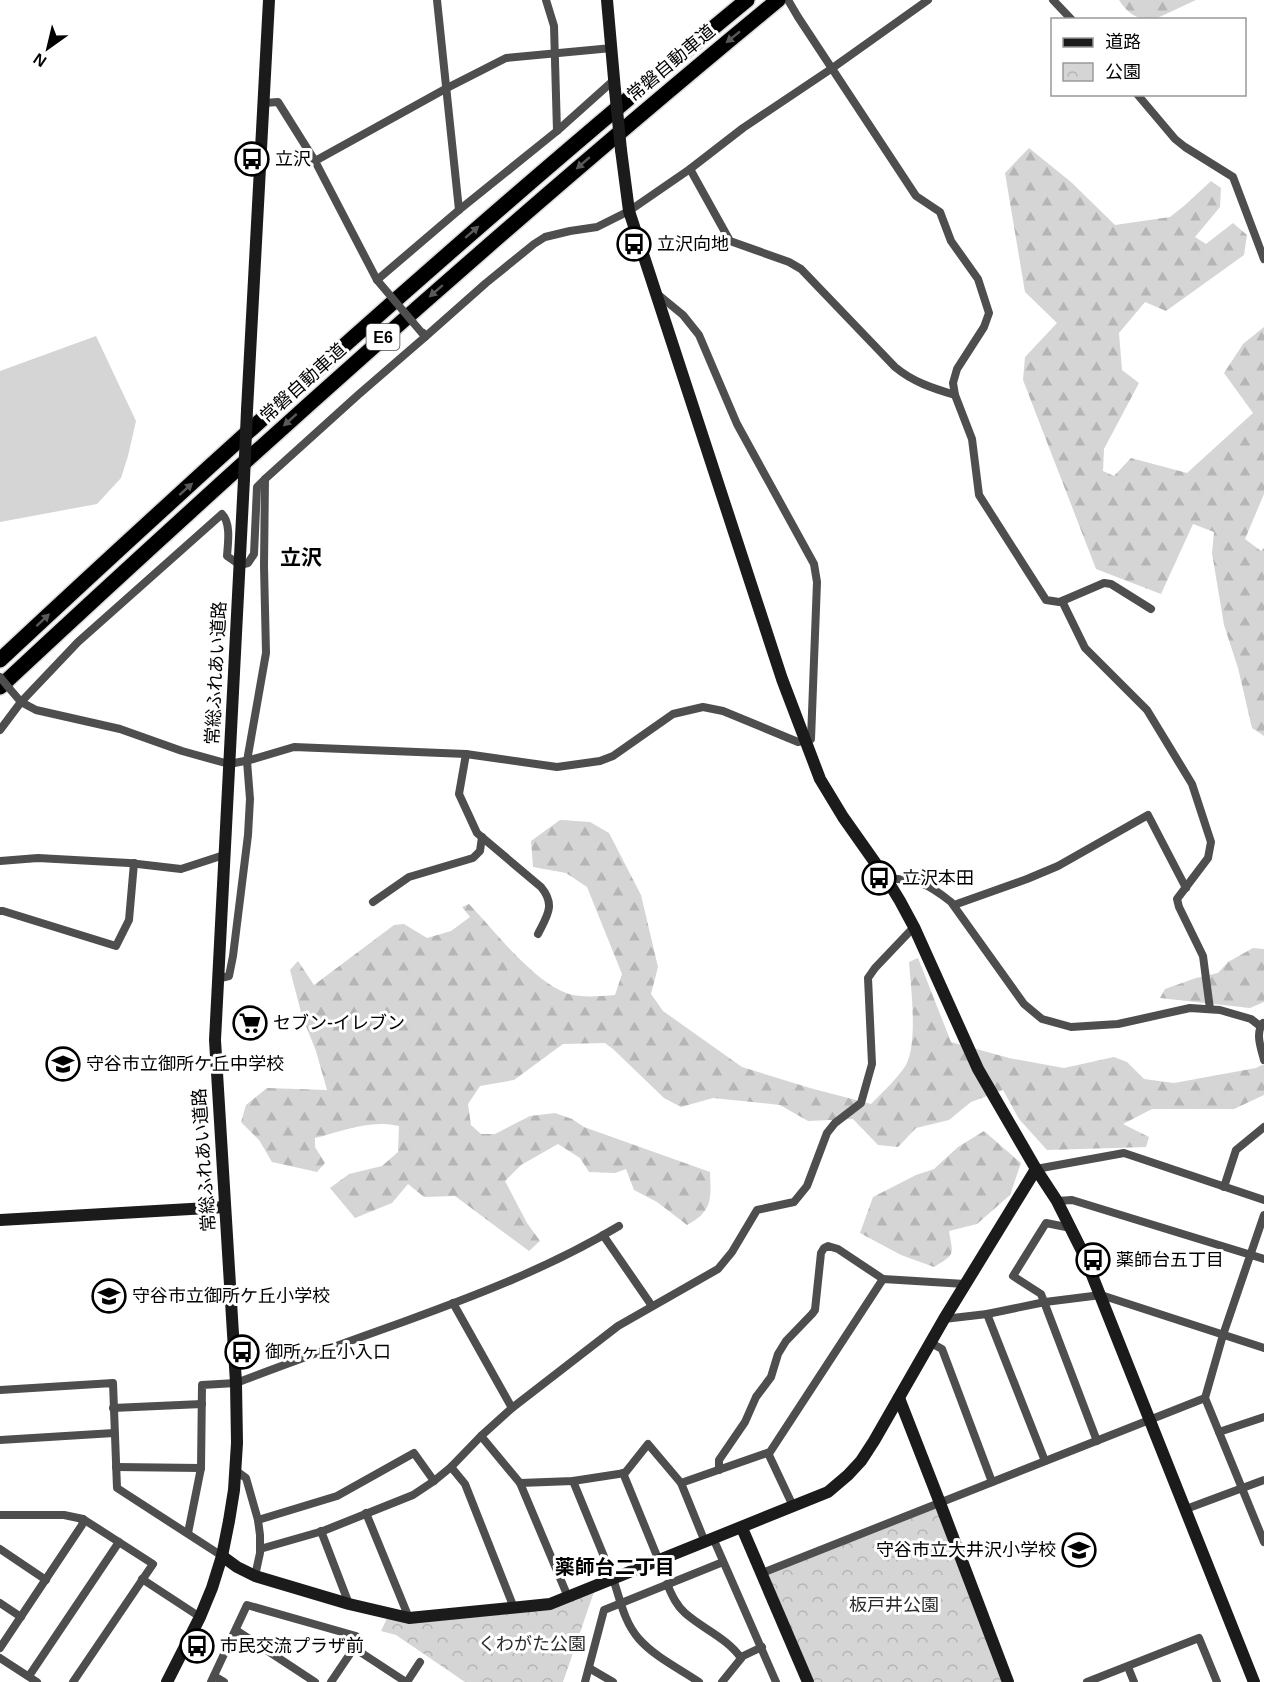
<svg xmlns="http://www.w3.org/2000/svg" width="1264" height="1682" font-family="Helvetica,'Noto Sans JP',sans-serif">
  <defs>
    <pattern id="forest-firs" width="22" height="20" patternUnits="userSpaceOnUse" patternTransform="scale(1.5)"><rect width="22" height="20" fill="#d5d5d5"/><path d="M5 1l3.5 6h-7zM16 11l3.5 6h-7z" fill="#b5b5b5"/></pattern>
    <pattern id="park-crowns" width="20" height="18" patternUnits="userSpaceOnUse" patternTransform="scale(1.5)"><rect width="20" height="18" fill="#d5d5d5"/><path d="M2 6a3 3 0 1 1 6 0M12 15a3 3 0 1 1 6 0" fill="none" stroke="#b5b5b5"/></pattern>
  </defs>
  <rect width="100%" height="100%" fill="#fff"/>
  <g fill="url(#forest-firs)">
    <path d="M1119,0H1196L1153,20C1137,20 1127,13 1119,0Z"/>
    <polygon points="1029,148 1071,182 1115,225 1170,217 1184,206 1211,181 1221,188 1220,207 1195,237 1206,244 1233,223 1247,235 1244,255 1166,311 1145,302 1119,333 1122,370 1139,383 1104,449 1103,471 1114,476 1131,458 1187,473 1253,413 1224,373 1243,344 1264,327 1264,494 1245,539 1261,551 1264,548 1264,736 1252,728 1238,668 1224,625 1212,553 1214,532 1193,524 1161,594 1096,569 1023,380 1025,357 1057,323 1025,292 1005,173"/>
    <path d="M560,820L590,822L609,833L641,895L658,967L651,994L663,1011L742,1067L810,1088L871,1104C883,1092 897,1079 906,1065C918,1043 911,988 909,962L918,958L951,1042L1009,1058L1064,1068L1114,1057L1127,1062L1144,1079L1174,1083L1256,1068L1264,1064V1095L1234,1109H1152L1123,1124L1149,1137L1146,1147L1047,1150L1019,1119L1003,1090L971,1102L949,1120L916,1128L898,1147L878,1145L853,1119L808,1121L780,1105L713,1098L681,1107L664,1098L613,1049L605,1043L563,1044L514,1080L480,1086L468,1104L471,1125L481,1134H495L530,1116L555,1113L572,1119L584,1127L710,1172C711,1199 713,1211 687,1225L657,1202L634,1190L626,1169L615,1173L589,1172L580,1158L558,1144L521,1165L505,1181L527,1223L540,1241L529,1251L455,1196L424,1197L408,1184L392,1203L355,1218L330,1188L349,1174L382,1166L398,1152L399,1126C370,1119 343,1131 315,1138V1147L325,1163L317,1172L272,1162L259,1140L241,1122L246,1105L267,1088L327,1090L316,1051L302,1016L290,970L298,961L314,985L394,925L404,924L427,938L451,931L470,917L462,907L469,904C494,930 534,983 569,994C583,998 600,996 615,995L622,974L587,887L566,873L533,867L531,841Z"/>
    <polygon points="1253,948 1264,949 1264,1002 1250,1008 1160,998 1165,989 1196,978 1218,973 1228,962"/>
    <path d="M984,1131L1021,1163L1010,1195L977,1224L949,1231C953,1255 956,1254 934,1267L901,1255L860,1233L873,1197L916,1175L934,1169L958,1147Z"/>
  </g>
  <g fill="url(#park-crowns)">
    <polygon points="940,1503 1008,1682 808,1682 762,1573"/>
    <polygon points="596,1586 563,1682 465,1682 396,1635 381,1631 389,1614 514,1608"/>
  </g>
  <polygon fill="#d5d5d5" points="96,336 136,421 128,456 121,478 97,504 0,522 0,371"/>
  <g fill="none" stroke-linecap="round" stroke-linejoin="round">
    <g stroke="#dbdbdb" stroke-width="18">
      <g id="highway">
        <path d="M0,660C243,433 490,211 747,0"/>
        <path d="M0,687C253,451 511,220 778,0"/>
      </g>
    </g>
    <g stroke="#4e4e4e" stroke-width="8">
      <polyline points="437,0 459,210"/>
      <polyline points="546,0 554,26 557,131"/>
      <polyline points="788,0 798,17 916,196 940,212 951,241 978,279 989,313 984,327 957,369 953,383 955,395"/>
      <polyline points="1053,0 1072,20"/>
      <polyline points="1137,94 1175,139 1185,147 1233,177 1264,259"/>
      <polyline points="264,103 278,102 315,161 377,280 459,210 557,131 614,80"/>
      <polyline points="315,161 447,88 506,58 612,48"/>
      <path d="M690,169L730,241L789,262L801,269L895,367C913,382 932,388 955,395L972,439L979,495L1046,600L1059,602L1062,601L1104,583L1111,584L1151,609"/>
      <polyline points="423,333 425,337 486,283 534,244 545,237 570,231 597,227 629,211 690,169 743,128 831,69 928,0"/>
      <polyline points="1062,601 1085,648 1147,710 1192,784 1211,842 1208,858 1177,899 1179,907 1203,956 1210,1009"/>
      <polyline points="9,688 21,702 36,710 120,729 182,751 229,764 250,760 294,747 466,754 557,767 600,761 613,756 673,714 703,707 723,711 798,742 811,739 817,582 814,564 737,424 699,335 683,315 655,292"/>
      <path d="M0,730L21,702L78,642L222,514C231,523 228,543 227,556L240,565L248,563L254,554L257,487L265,479"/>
      <path d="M466,754L459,794L477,833L541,887C556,905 547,916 538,934"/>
      <polyline points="0,861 38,858 129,863 181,869 224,855"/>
      <path d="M886,878C918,880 926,882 951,902L1024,1004L1042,1019L1071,1027L1118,1024L1190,1008L1220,1010L1251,1019L1260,1026"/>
      <polyline points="373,902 409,877 473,858 480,851 482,837"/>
      <polyline points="954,905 1027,879 1058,866 1148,815 1186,888"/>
      <polyline points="0,911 3,911 116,946 129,920 134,863"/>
      <polyline points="217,979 229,976 233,956 248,835 250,799 247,761 266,653 264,566 265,479 358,395 425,337"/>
      <path d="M1263,1023C1255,1033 1261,1048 1264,1060"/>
      <polyline points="1036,1169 1124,1153 1264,1200"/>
      <polyline points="1224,1187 1236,1150 1264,1127"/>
      <polyline points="1057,1201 1072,1200 1264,1259"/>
      <polyline points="1264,1215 1223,1335 1205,1398 1264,1542"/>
      <polyline points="1070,1226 1066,1227 1046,1223 1013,1276 1041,1294 1097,1441"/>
      <polyline points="603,1235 652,1306"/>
      <polyline points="453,1303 512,1408"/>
      <polyline points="987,1314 1045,1461"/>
      <polyline points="944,1319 987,1314 1045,1302 1101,1295 1264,1348"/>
      <polyline points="931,1343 942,1349 992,1482"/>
      <polyline points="0,1390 113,1383 117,1488 222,1556"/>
      <polyline points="113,1408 202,1404"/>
      <polyline points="1219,1432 1264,1417"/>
      <polyline points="481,1436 520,1483 573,1481 625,1473 648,1444 681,1483 705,1542"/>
      <polyline points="0,1440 114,1433"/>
      <polyline points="768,1453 793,1506"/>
      <polyline points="116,1467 201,1468"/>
      <polyline points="451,1467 465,1484 514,1608"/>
      <polyline points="235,1470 246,1478 258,1520 260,1535 260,1553 255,1576"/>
      <polyline points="719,1470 719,1460 745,1422 756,1397 771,1377 778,1354 786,1341 812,1314 815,1310 821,1253 824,1248 828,1246 838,1249 883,1279"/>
      <polyline points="623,1473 659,1561"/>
      <path d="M573,1481C586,1513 599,1544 612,1576C620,1597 623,1621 639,1639C655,1657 680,1669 699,1682"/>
      <polyline points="520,1483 568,1597"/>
      <polyline points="681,1483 770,1452 883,1279 965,1284"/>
      <polyline points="1186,1509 1264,1480"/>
      <polyline points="366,1513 409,1618"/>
      <polyline points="0,1515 64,1515 83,1519 153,1564 73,1682"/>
      <polyline points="258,1520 337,1496 414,1453 434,1481"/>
      <polyline points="321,1531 349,1604"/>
      <path d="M188,1533L201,1468L202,1385L236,1383C291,1362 347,1342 403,1322C477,1295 551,1267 619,1226"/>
      <polyline points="713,1538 776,1682"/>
      <polyline points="0,1549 46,1580"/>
      <polyline points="260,1549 323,1531 413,1495 434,1481 451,1467 481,1436 512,1408 618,1326 718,1269 732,1252 757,1210 794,1202 807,1186 827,1133 835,1123 861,1103 872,1064 868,978 875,968 914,927"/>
      <polyline points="762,1573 1205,1398"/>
      <polyline points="142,1579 200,1617"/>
      <path d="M667,1584C672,1595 676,1605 685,1613C703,1629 727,1638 741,1658"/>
      <polyline points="0,1603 21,1617"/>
      <polyline points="236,1630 315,1682"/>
      <polyline points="0,1648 82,1525 83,1519"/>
      <polyline points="354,1648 406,1682"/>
      <polyline points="0,1658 37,1682"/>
      <polyline points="1128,1667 1134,1682"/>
      <polyline points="589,1668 613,1682"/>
      <polyline points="29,1676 119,1542"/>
      <polyline points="214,1676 224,1682"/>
      <polyline points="211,1682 247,1605 356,1636 354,1648 331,1682"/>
      <polyline points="407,1682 420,1662"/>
      <polyline points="585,1682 604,1610 723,1562"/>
      <polyline points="722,1682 743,1656 762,1647"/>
      <polyline points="1087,1682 1199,1638 1217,1682"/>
    </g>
    <g stroke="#1b1b1b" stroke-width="12">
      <polyline points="607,0 615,90"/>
      <polyline points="621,150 629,211 782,679 820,779 843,817 886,878 900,901 914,927 978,1069 1036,1169 1057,1201 1084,1255 1254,1682"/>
      <polyline points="247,410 269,0"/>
      <polyline points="0,1220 225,1207"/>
      <polyline points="899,1398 940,1503 1008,1682"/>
      <polyline points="742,1528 808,1682"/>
      <polyline points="222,1556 237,1567 255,1576 349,1604 409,1618 550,1604 828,1492 848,1475 861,1461 874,1441 944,1319 1036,1169"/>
      <polyline points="167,1682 200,1617 212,1588 222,1556 229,1521 234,1490 237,1443 236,1383 215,1040 244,479"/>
    </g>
    <use href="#highway" stroke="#000" stroke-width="15"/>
    <g stroke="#4e4e4e" stroke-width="8">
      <polyline points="377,280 422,333"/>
      <polyline points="0,677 9,688"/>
    </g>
    <g stroke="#1b1b1b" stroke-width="12">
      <polyline points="615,90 621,150"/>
      <polyline points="244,479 247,410"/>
    </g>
  </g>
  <defs><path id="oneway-solid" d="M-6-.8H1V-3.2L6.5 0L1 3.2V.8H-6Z" transform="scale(1.5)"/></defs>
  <g fill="#595959">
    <use href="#oneway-solid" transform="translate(733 37) rotate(141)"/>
    <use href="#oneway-solid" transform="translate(583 163) rotate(139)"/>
    <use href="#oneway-solid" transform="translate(472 232) rotate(-41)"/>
    <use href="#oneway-solid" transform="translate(436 291) rotate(139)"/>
    <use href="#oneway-solid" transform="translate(290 420) rotate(138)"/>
    <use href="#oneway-solid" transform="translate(186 489) rotate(-42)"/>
    <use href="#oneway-solid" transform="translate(43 620) rotate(-43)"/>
  </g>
  <defs>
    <g id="bus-ring" transform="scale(1.725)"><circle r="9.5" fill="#fff" stroke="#000" stroke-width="1.5"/><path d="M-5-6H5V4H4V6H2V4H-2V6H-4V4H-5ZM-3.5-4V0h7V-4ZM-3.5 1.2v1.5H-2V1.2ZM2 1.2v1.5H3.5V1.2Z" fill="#000"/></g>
    <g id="supermarket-ring" transform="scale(1.725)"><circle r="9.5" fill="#fff" stroke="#000" stroke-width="1.5"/><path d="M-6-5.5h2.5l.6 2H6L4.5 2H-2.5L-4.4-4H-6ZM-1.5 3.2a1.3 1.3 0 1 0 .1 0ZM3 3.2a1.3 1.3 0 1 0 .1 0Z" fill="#000"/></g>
    <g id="school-ring" transform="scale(1.725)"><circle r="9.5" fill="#fff" stroke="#000" stroke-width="1.5"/><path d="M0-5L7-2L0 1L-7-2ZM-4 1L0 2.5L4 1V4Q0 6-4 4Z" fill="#000"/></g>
  </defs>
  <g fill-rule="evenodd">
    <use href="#bus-ring" x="252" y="159"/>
    <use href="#bus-ring" x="634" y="244"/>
    <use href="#bus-ring" x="879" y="878"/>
    <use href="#supermarket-ring" x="250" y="1023"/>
    <use href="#school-ring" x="63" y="1064"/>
    <use href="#bus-ring" x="1093" y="1260"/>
    <use href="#school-ring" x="109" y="1296"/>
    <use href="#bus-ring" x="242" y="1352"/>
    <use href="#school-ring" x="1079" y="1550"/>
    <use href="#bus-ring" x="197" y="1646"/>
  </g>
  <g text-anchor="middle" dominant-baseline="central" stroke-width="6" stroke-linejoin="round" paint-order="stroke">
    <rect fill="#fff" stroke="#4c4c4c" stroke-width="1.5" x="366.5" y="324" width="33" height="26" rx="4.5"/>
    <g font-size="16" font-weight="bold" fill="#000">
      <text x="383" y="337">E6</text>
    </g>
    <g font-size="18" fill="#000" stroke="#fff">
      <text transform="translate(671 63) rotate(-40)">常磐自動車道</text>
      <text transform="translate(303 383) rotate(-42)">常磐自動車道</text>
      <text transform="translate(216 673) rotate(-87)">常総ふれあい道路</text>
      <text transform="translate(204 1160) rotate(-94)">常総ふれあい道路</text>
    </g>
    <g font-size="18" fill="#000" stroke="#fff" text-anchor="start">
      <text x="275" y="159">立沢</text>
      <text x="657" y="244">立沢向地</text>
      <text x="902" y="878">立沢本田</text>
      <text x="273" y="1023">セブン-イレブン</text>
      <text x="86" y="1064">守谷市立御所ケ丘中学校</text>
      <text x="1116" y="1260">薬師台五丁目</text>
      <text x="132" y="1296">守谷市立御所ケ丘小学校</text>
      <text x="265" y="1352">御所ヶ丘小入口</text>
      <text x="1056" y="1550" text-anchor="end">守谷市立大井沢小学校</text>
      <text x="220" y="1646">市民交流プラザ前</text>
    </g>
    <g font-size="18" fill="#2c2c2c" stroke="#fff">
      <text x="894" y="1605">板戸井公園</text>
      <text x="532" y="1644">くわがた公園</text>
    </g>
    <g font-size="20" font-weight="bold" fill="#000" stroke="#fff">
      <text x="615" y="1567">薬師台二丁目</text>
    </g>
    <g font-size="21" font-weight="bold" fill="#000" stroke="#fff">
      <text x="301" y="557">立沢</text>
    </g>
  </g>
  <rect x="1051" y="18" width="195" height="78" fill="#ffffff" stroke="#999999" stroke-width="1.5"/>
  <rect x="1063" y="38" width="30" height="9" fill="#1b1b1b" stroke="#999999" stroke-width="1.5"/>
  <text x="1105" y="48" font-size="18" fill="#000000">道路</text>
  <rect x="1063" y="63" width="30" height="18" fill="url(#park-crowns)" stroke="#999999" stroke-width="1.5"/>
  <text x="1105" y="78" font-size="18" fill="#000000">公園</text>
  <g transform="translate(48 48) rotate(214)" stroke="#ffffff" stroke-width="4.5" paint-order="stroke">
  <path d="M0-4.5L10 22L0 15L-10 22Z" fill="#000000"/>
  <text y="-9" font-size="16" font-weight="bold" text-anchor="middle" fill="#000000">N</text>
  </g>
</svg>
